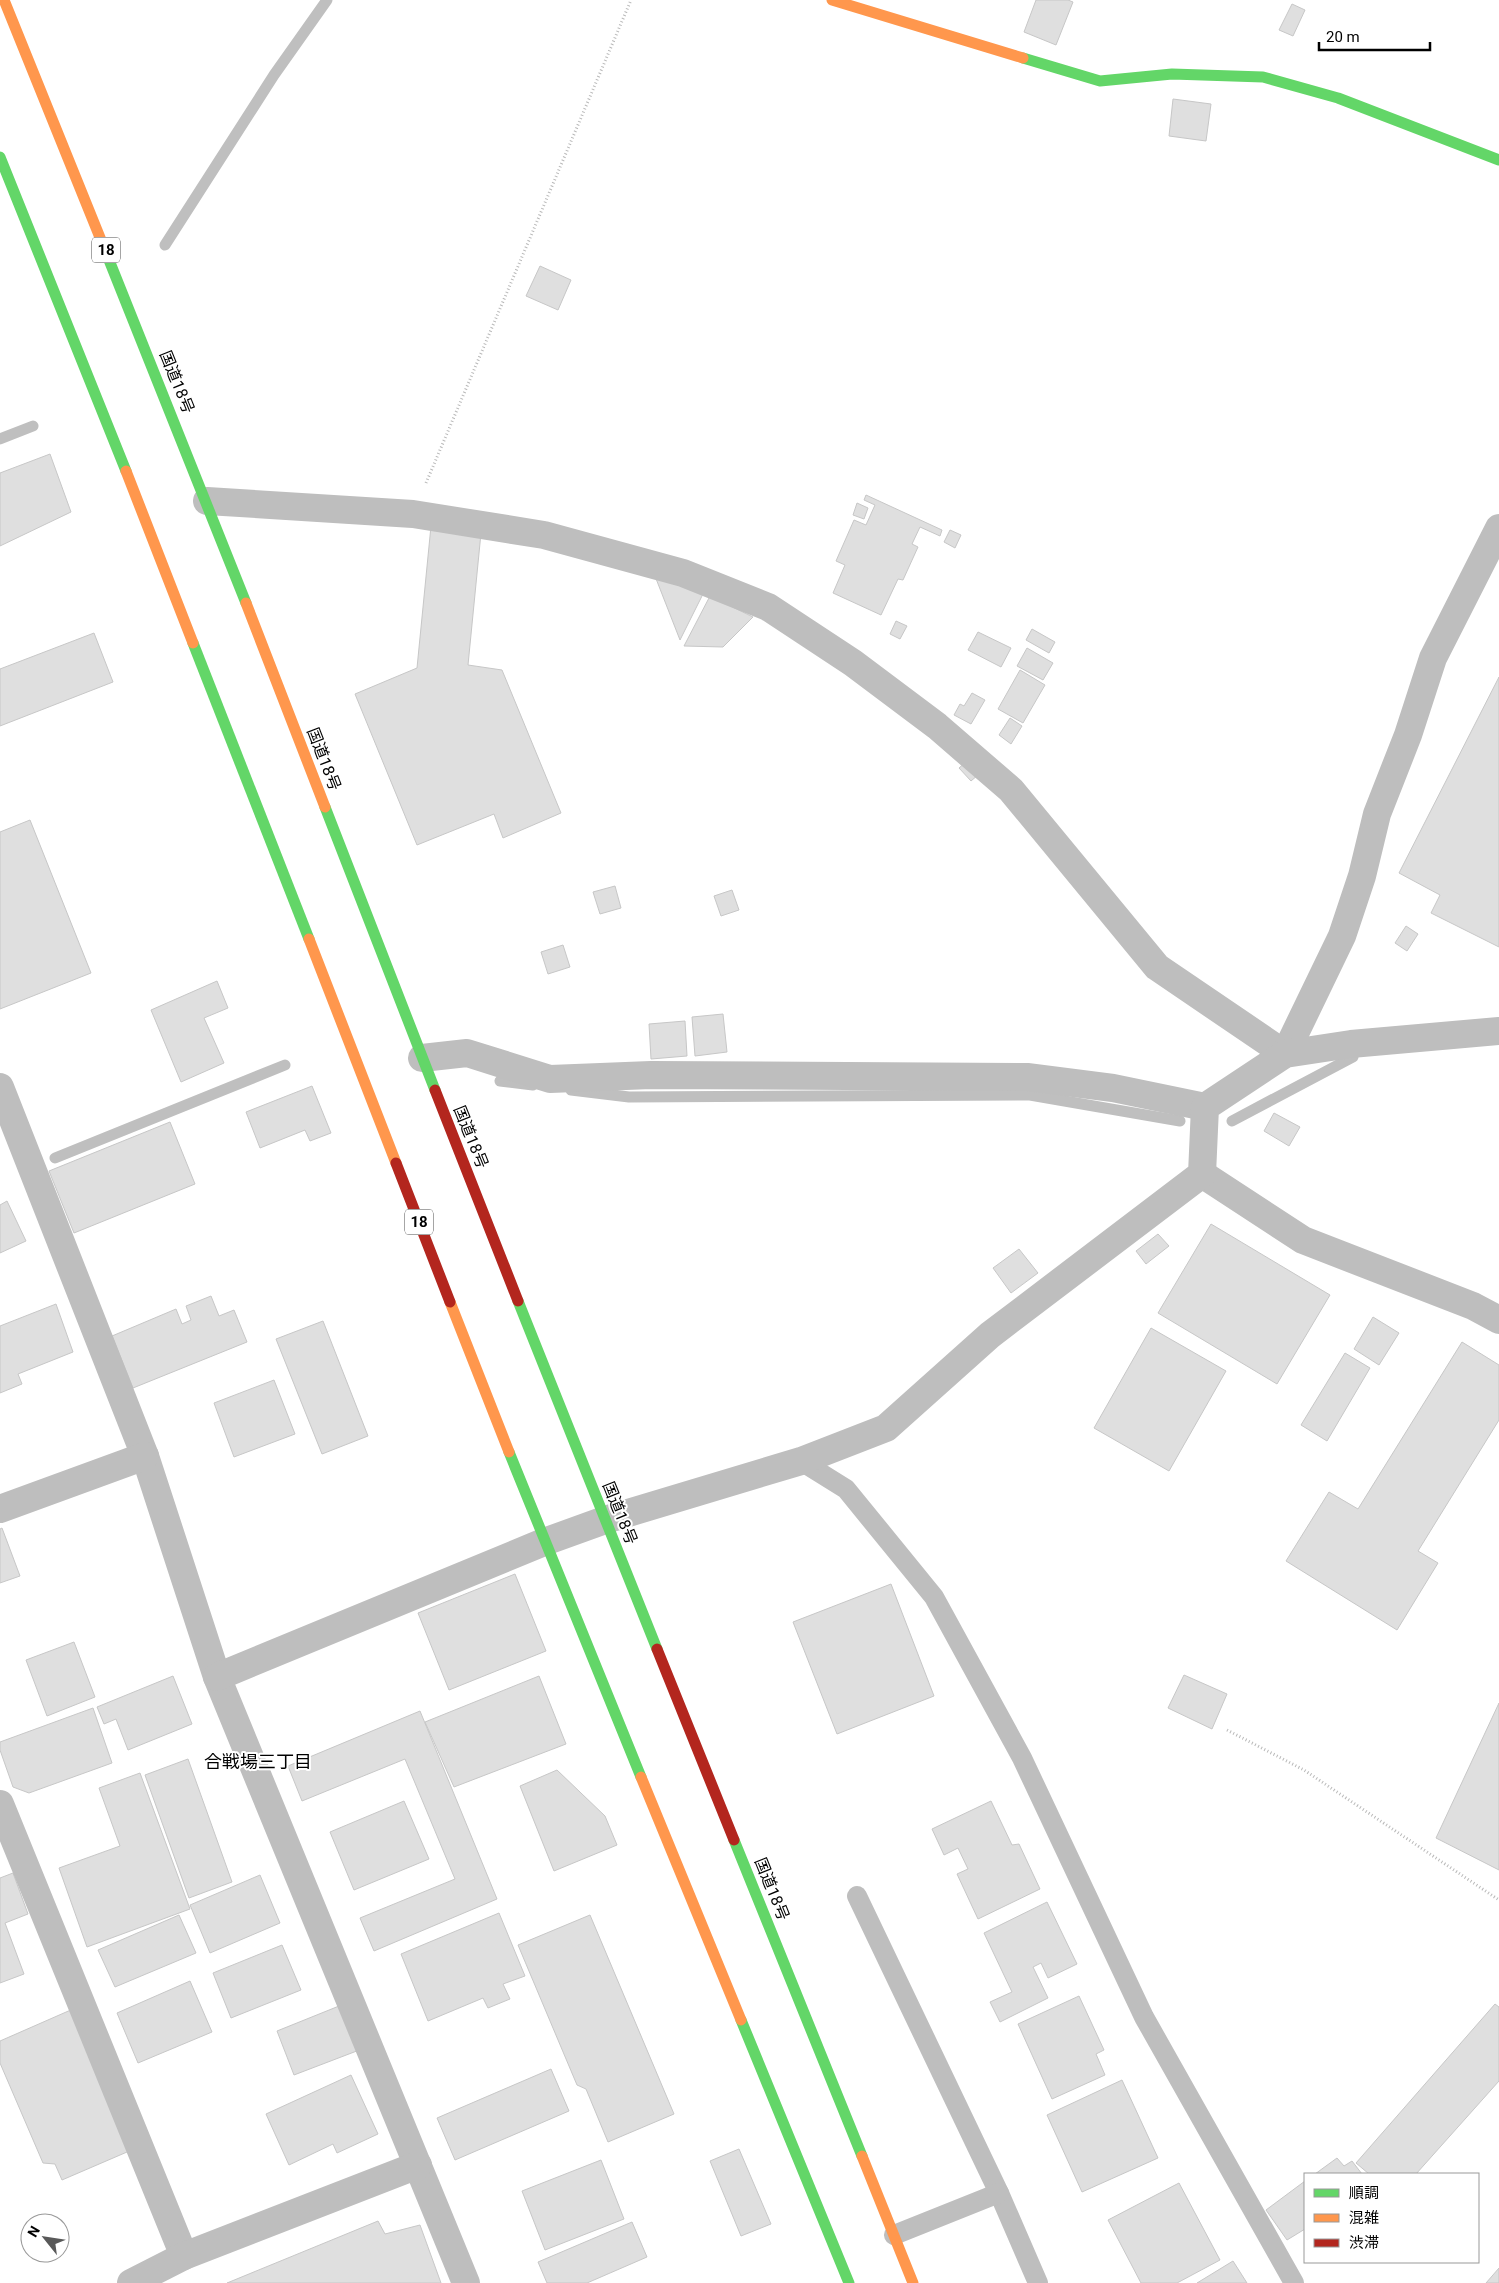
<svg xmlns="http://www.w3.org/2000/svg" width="1499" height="2283" font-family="Roboto,'Noto Sans JP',sans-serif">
  <rect width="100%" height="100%" fill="#fff"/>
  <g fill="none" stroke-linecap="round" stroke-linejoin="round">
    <g stroke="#bfbfbf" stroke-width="11">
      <polyline points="165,245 274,75 327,0"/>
      <polyline points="0,439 33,426"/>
      <polyline points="500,1081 533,1085"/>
      <polyline points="571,1090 629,1097 1030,1095 1180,1121"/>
      <polyline points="1232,1121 1353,1057"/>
      <polyline points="55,1158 285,1065"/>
    </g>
  </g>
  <g fill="#dfdfdf" stroke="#c7c7c7">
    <polygon points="1036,0 1068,0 1073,2 1056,45 1024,32"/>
    <polygon points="1292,4 1305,10 1293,36 1279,30"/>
    <polygon points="1173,99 1211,104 1206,141 1169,136"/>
    <polygon points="540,266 571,280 558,310 526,296"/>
    <polygon points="50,454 71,512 0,546 0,473"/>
    <polygon points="866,495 942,530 940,536 920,527 912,544 918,547 903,580 898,579 881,615 833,593 845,565 836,561 854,520 866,525 875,505 864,500"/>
    <polygon points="857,503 868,508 864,519 853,515"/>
    <polygon points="431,526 481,533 468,665 502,670 561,813 503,838 494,814 417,845 355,694 417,668"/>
    <polygon points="950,530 961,535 955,548 944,542"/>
    <polygon points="653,571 703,594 680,640"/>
    <polygon points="710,596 753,617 723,647 684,646"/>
    <polygon points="896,621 907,626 900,639 890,634"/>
    <polygon points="1032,629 1055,642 1049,653 1026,640"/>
    <polygon points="978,632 1011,648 1001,667 968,650"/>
    <polygon points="94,633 113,682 0,726 0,669"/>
    <polygon points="1027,648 1053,663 1043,680 1017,666"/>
    <polygon points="1020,670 1045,685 1023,723 998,709"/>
    <polygon points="1499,677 1499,947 1431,913 1440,895 1399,873"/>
    <polygon points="972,693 985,700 971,724 954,715 960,704 964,706"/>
    <polygon points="1010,718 1022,726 1011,744 999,735"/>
    <polygon points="966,762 978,775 971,781 959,768"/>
    <polygon points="30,820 91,973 0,1009 0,832"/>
    <polygon points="615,886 621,908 600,914 593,892"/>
    <polygon points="732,890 739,910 721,916 714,896"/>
    <polygon points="1406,926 1418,934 1407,951 1395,943"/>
    <polygon points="563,945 570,967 548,974 541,952"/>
    <polygon points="217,981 228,1008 204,1018 224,1063 181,1082 151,1010"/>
    <polygon points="723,1014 727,1052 695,1056 692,1017"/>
    <polygon points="685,1021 687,1056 651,1059 649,1024"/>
    <polygon points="312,1086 331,1133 310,1141 305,1130 260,1148 246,1112"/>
    <polygon points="1274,1113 1300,1127 1289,1146 1264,1131"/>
    <polygon points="170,1122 195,1184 74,1233 49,1171"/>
    <polygon points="7,1201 26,1241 0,1253 0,1205"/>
    <polygon points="1211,1224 1330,1295 1277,1384 1158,1313"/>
    <polygon points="1158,1234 1169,1246 1146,1264 1136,1251"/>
    <polygon points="1019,1249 1038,1273 1011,1293 993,1268"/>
    <polygon points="211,1296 219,1316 234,1310 247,1342 133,1388 112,1336 176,1309 182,1324 191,1320 186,1306"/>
    <polygon points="56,1304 73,1352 18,1374 22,1384 0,1393 0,1326"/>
    <polygon points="1373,1317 1399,1333 1379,1365 1354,1349"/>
    <polygon points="323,1321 368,1436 322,1454 276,1339"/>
    <polygon points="1151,1328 1226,1371 1169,1471 1094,1428"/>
    <polygon points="1462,1342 1499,1365 1499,1420 1418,1551 1438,1563 1397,1630 1286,1561 1329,1492 1358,1509"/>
    <polygon points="1345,1353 1370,1368 1327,1441 1301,1425"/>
    <polygon points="274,1380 295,1434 234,1457 214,1403"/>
    <polygon points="2,1528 20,1576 0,1583 0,1529"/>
    <polygon points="515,1574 546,1651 449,1690 418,1613"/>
    <polygon points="891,1584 934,1696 837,1734 793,1622"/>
    <polygon points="74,1642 95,1697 47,1716 26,1660"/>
    <polygon points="1184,1675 1227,1694 1212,1729 1168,1708"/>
    <polygon points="173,1676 192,1724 128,1750 116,1719 104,1724 97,1707"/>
    <polygon points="539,1676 566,1744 454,1787 425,1722"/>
    <polygon points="1499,1703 1499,1870 1436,1838"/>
    <polygon points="93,1708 112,1763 29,1793 13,1787 0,1750 0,1742"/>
    <polygon points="420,1711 497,1899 374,1951 360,1918 455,1879 405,1759 302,1801 288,1766"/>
    <polygon points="188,1759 232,1882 189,1898 145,1775"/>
    <polygon points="557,1770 605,1816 617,1845 554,1871 520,1786"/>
    <polygon points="140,1773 190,1909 87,1947 59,1868 120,1846 99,1788"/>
    <polygon points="404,1801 429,1859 354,1890 330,1832"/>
    <polygon points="991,1801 1012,1845 1019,1844 1040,1889 978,1919 957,1874 968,1869 958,1848 944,1855 932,1829"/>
    <polygon points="13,1873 28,1914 5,1923 24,1974 0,1983 0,1878"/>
    <polygon points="260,1875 280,1923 210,1953 190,1905"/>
    <polygon points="1047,1902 1077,1964 1048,1978 1041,1963 1033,1967 1048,1998 1000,2022 990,2002 1012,1992 984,1933"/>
    <polygon points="499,1913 525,1976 503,1984 510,1999 488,2008 483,1998 428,2021 401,1954"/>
    <polygon points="179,1915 196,1953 115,1987 98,1950"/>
    <polygon points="590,1915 674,2114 608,2142 586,2089 577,2085 518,1945"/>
    <polygon points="282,1945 301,1990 231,2018 213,1973"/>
    <polygon points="190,1981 212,2032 138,2063 117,2013"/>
    <polygon points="1079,1996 1104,2050 1096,2054 1105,2075 1052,2099 1018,2024"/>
    <polygon points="344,2004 362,2049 294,2075 277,2031"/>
    <polygon points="1495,2004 1499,2007 1499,2081 1416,2174 1369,2174 1356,2163"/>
    <polygon points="73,2009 134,2149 62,2180 55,2164 43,2163 0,2063 0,2041"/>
    <polygon points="551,2069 569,2111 455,2160 437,2118"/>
    <polygon points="351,2075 378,2134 337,2153 333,2144 289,2165 266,2114"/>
    <polygon points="1122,2080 1158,2158 1082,2192 1047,2115"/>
    <polygon points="739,2149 771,2224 741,2236 710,2161"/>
    <polygon points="1337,2158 1344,2166 1352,2161 1362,2174 1315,2174"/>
    <polygon points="601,2160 624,2219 545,2250 522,2191"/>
    <polygon points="1305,2181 1305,2229 1287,2240 1266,2210"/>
    <polygon points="1179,2183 1220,2260 1177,2283 1141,2283 1108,2220"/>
    <polygon points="378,2221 385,2234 420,2225 441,2283 227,2283"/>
    <polygon points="632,2222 647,2257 587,2283 547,2283 538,2262"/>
    <polygon points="1233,2261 1247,2283 1197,2283"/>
    <polygon points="1499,2268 1499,2283 1486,2283"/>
  </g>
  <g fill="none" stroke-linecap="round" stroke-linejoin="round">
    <g stroke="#b9b9b9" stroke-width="3" stroke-dasharray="1 2.5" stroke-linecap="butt">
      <polyline points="426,483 631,0"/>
      <polyline points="1227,1730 1304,1770 1499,1900"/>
    </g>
    <g stroke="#bebebe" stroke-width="20">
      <polyline points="801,1461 846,1489 934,1597 1022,1758 1144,2017 1294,2283"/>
      <polyline points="857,1896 999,2193 1038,2283"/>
      <polyline points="894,2235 999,2193"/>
    </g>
    <g stroke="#bebebe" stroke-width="28">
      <polyline points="207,501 413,514 544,535 683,573 768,607 853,663 937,726 1011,790 1157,967 1285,1054"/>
      <polyline points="1285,1054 1342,936 1362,876 1377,814 1408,735 1433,658 1499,528"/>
      <polyline points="422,1058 467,1053 550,1079 651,1075 1027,1077 1113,1088 1205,1107"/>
      <polyline points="0,1087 145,1456 217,1677 466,2283"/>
      <polyline points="1202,1174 1303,1240 1473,1306 1499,1320"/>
      <polyline points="0,1509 145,1456"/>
      <polyline points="217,1677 544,1542 605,1520 801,1461 886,1428 990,1335 1202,1174 1205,1107 1285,1054 1351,1044 1499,1031"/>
      <polyline points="0,1804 184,2256"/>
      <polyline points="131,2283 184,2256 418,2165"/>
    </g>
    <g stroke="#63d668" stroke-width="11">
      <polyline points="1023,58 1100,81 1172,74 1263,77 1338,98 1499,160"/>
      <polyline points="0,157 126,471"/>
      <polyline points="103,245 246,603"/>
      <polyline points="193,643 309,939"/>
      <polyline points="325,807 435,1090"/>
      <polyline points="518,1301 657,1649"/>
      <polyline points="509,1452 641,1777"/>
      <polyline points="734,1840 862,2156"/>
      <polyline points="741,2020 849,2283"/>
    </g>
    <g stroke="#ff974d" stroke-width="11">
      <polyline points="4,0 103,245"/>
      <polyline points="832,0 1023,58"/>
      <polyline points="126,471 193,643"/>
      <polyline points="246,603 325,807"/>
      <polyline points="309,939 396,1163"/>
      <polyline points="450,1302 509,1452"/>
      <polyline points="641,1777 741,2020"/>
      <polyline points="862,2156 913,2283"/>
    </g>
    <g stroke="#b3261e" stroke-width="11">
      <polyline points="435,1090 518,1301"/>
      <polyline points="396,1163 450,1302"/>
      <polyline points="657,1649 734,1840"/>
    </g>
  </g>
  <g text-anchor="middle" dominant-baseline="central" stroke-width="4" stroke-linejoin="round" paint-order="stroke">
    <g fill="#fff" stroke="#4c4c4c" stroke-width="1">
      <rect x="92" y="237.5" width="28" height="25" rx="4"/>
      <rect x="405" y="1209.5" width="28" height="25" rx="4"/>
    </g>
    <g font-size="15" font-weight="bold" fill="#000">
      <text x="106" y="250">18</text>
      <text x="419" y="1222">18</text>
    </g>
    <g font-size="16" fill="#000" stroke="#fff">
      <text transform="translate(177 382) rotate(68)">国道18号</text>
      <text transform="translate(324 759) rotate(69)">国道18号</text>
      <text transform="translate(471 1137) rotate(68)">国道18号</text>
      <text transform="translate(620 1513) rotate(68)">国道18号</text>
      <text transform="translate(772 1889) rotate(68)">国道18号</text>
    </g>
    <g font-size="18" fill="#000" stroke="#fff">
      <text x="258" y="1761">合戦場三丁目</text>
    </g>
  </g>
  <rect x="1304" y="2173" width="175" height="90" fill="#ffffff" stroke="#999999"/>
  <rect x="1314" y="2189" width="25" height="8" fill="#63d668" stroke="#999999"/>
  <text x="1349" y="2198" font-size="15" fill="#000000">順調</text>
  <rect x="1314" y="2214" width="25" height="8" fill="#ff974d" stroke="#999999"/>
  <text x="1349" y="2223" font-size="15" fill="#000000">混雑</text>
  <rect x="1314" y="2239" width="25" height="8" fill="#b3261e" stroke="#999999"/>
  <text x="1349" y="2248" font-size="15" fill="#000000">渋滞</text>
  <g transform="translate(45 2238) rotate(300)"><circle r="24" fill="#ffffff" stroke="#999999"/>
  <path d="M0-4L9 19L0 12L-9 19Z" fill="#595959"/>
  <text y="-8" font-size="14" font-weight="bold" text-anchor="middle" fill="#000000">N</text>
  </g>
  <path d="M1319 42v8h111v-8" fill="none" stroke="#000000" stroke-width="2.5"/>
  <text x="1326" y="42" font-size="15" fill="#000000" stroke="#ffffff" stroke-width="4" paint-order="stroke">20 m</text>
</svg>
